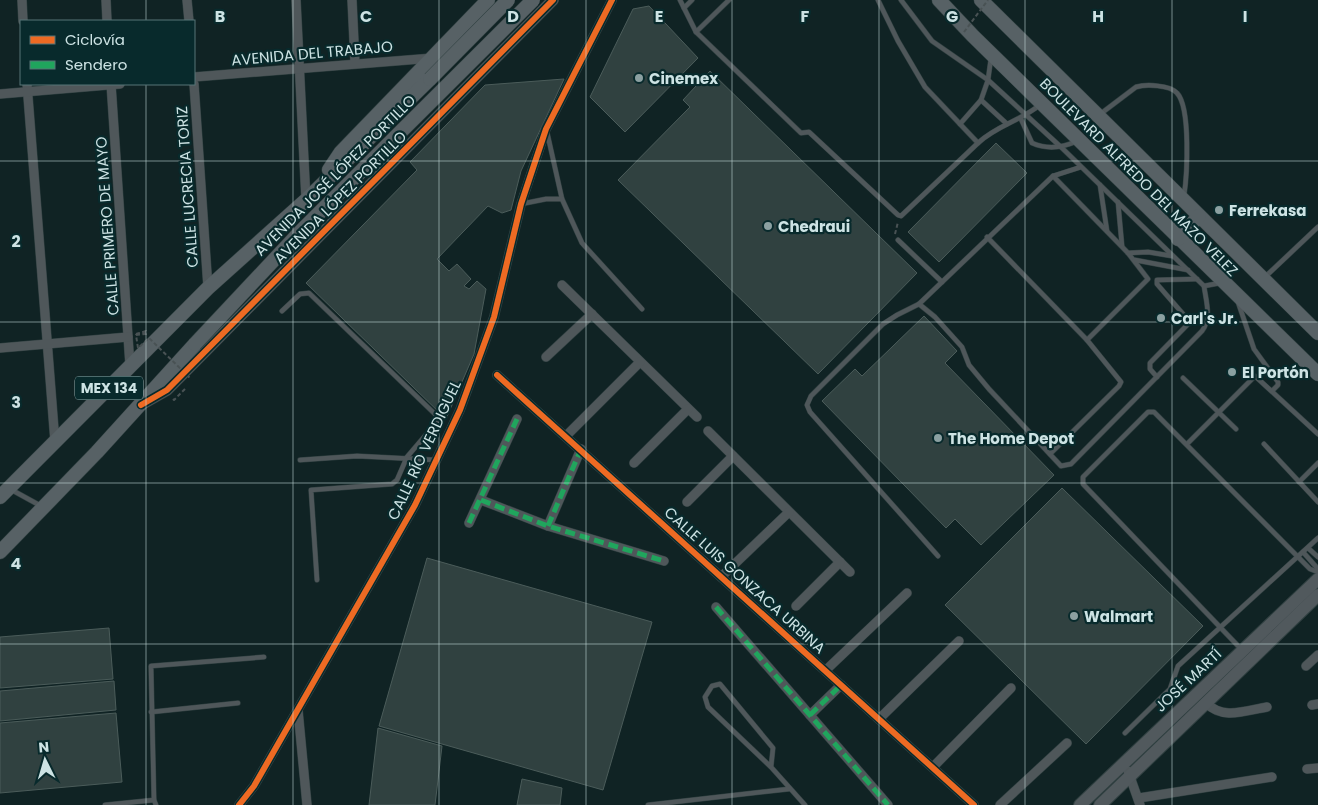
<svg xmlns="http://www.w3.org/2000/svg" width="1318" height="805" font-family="Poppins,sans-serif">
  <rect width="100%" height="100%" fill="#102324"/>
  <g fill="#304140" stroke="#4b5c5a">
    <polygon points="649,6 698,58 625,132 590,97 633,9"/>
    <polygon points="710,71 917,273 818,374 618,180 690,107 683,100"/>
    <polygon points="564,79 521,171 511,210 502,213 488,206 437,259 449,271 457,264 471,279 464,286 469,289 477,281 486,289 474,354 446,419 306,283 417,170 410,162 485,85"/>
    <polygon points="996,143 1027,173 939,262 908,232"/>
    <polygon points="924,316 957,351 945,363 1054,475 981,545 955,519 946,528 822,401 855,369 862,376"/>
    <polygon points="1062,488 1203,626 1086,744 945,605"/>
    <polygon points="427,558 652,622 603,790 379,726"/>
    <polygon points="109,628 113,679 0,688 0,637"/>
    <polygon points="114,681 116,710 0,721 0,691"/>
    <polygon points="116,713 122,782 0,793 0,723"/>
    <polygon points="378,728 442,746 435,805 369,805"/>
    <polygon points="522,779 562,788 560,805 517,805"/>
  </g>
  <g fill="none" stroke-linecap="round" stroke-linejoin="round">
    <g stroke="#304041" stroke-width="5.5">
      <g id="service">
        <polyline points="680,0 696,32 801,133 809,132 898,215 901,216 978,143 925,87 898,41 878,0"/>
        <polyline points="901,0 932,41 988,80 981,100 960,124"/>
        <polyline points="684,8 692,0"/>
        <polyline points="696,32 729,0"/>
        <polyline points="991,58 988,80 1062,148 1204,286 1220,283"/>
        <polyline points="981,100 1007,124"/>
        <path d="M1099,115L1136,87C1146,84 1170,85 1177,93C1191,108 1187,176 1184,196"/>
        <path d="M1021,119L1032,143C1048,150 1062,148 1077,141"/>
        <polyline points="547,132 562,199 582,243 642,309"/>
        <path d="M978,143C997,125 1021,121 1041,104"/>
        <path d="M1081,167L1053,176L919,304L935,317L962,347L969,365L989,389L1061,466L1071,464L1202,331C1212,318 1206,301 1204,286"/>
        <polyline points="1053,176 1128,253 1148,279 1087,340"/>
        <polyline points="1100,185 1107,231"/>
        <polyline points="1118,202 1122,246"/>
        <polyline points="521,204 546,199 562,199"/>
        <polyline points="987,237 1087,340 1121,382 1119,386 1050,454"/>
        <polyline points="898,240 942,282"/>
        <polyline points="1128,253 1148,252 1172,256"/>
        <polyline points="1135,260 1188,270"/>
        <polyline points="1265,277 1318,227"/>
        <polyline points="1238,302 1254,349 1278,382 1278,385 1273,390"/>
        <polyline points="919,304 897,315 883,324 811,396 807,405 810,412 938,556"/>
        <polyline points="282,311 300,294 309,293 436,415 436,423 407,457 397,480 392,484 311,490 317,580"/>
        <polyline points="1157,377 1150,369 1150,363 1190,322 1157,284 1157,280 1197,279"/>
        <polyline points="1183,378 1236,429"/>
        <polyline points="1187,444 1255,376 1318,434"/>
        <polyline points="1264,444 1318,502"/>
        <polyline points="300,460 357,456 436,460"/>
        <polyline points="1299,482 1318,463"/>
        <polyline points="10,489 41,506"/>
        <polyline points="1308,548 1318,557"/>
        <polyline points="1303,552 1318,569"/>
        <polyline points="1241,649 1083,484 1083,477 1148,412 1154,412 1310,569 1318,572"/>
        <polyline points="151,712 238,703"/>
        <polyline points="1125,733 1170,689 1178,666 1318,538"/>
        <polyline points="771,767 773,748 720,684 712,686 705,697 708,707 771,767 805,805"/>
        <polyline points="105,805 154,800"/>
        <polyline points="156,805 154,800 151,666 264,657"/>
        <polyline points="648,805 789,789"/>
      </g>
    </g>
    <g stroke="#304041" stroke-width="10">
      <g id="minor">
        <polyline points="22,0 23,21"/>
        <polyline points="106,0 107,21"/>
        <polyline points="187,0 189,21"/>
        <polyline points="296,0 306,200"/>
        <polyline points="352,0 355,63"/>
        <polyline points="194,77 433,58"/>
        <polyline points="27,84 55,442"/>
        <polyline points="111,84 130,366"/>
        <polyline points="194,84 208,288"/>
        <polyline points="0,94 120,84"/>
        <polyline points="562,285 697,417"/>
        <polyline points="0,348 128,337"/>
        <polyline points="546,357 592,314"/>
        <polyline points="497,375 974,805"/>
        <polyline points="708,431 850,572"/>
        <polyline points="566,436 640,362"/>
        <polyline points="634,463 688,409"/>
        <polyline points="481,500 548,526 664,561"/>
        <polyline points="687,502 733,456"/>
        <polyline points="469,523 517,419"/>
        <polyline points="548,526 581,449"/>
        <polyline points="721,577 789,512"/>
        <polyline points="796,606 840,562"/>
        <polyline points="716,607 888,805"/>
        <polyline points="1306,666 1318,655"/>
        <polyline points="826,670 907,593"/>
        <path d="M1206,703C1223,720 1244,711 1267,707"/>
        <polyline points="1312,705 1318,704"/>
        <polyline points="298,710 307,805"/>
        <polyline points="810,715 841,685"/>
        <polyline points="880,718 959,641"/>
        <polyline points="933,767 1011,688"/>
        <polyline points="1307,769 1318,768"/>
        <polyline points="1128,771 1140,805"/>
        <polyline points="1139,798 1272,777"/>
        <polyline points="239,805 254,786 415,505 460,410 494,317 521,204 546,129 612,0"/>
        <polyline points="1000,805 1067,743"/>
      </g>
    </g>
    <g stroke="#304041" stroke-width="12">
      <polyline id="tertiary" points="144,403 167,390 553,0"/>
    </g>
    <g stroke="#304041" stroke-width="14">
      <g id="secondary">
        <polyline points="1080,805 1318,579"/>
        <polyline points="1100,805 1318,595"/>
      </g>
    </g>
    <g stroke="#304041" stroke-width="15">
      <g id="primary">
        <polyline points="939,0 973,36 1318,374"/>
        <polyline points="981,0 1318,333"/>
        <polyline points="329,170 341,152 488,0"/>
        <polyline points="1178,239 1199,216"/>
        <polyline points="0,497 208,288 306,200 430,79"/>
        <polyline points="0,552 97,452 195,344"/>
      </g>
    </g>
    <g stroke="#495254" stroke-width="2" stroke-dasharray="4 2.5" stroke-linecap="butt">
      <polyline points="895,234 898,222"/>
      <polyline points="136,334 146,333"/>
      <polyline points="173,399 174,400 185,389"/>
    </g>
    <use href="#service" stroke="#4f575a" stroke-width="4.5"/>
    <use href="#minor" stroke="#4f575a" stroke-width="9"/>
    <use href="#tertiary" stroke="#4f575a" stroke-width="11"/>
    <use href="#secondary" stroke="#51595d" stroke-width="12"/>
    <use href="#primary" stroke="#576165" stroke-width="14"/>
    <g stroke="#304041" stroke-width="15" stroke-linecap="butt">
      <g id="primary-bridge">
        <polyline points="430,79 508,0"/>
        <polyline points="195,344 302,230 533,0"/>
      </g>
    </g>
    <g stroke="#495254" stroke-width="2" stroke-dasharray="4 2.5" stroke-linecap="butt">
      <polyline points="964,32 988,0"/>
      <polyline points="136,334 146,331 146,334 136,335 138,348 149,338 190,378"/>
    </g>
    <use href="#primary-bridge" stroke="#576165" stroke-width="14"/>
    <g stroke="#20a55d" stroke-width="5" stroke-dasharray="10 5" stroke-linecap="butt">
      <polyline points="481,500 548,526 664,561"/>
      <polyline points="469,523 517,419"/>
      <polyline points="548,526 581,449"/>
      <polyline points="716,607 888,805"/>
      <polyline points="810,715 841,685"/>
    </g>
    <g stroke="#082a2c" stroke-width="9">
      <g id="cycleway">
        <polyline points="497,375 974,805"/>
        <polyline points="141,405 167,390 553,0"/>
        <polyline points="239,805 254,786 415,505 460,410 494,317 521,204 546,129 612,0"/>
      </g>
    </g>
    <use href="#cycleway" stroke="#ed6a23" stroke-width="6"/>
  </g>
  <path fill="none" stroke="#cde3e4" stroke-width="1" stroke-opacity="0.55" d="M146,0V21M293,0V805M439,0V805M586,0V805M732,0V805M879,0V805M1025,0V805M1172,0V805M146,84V805M0,161H1318M0,322H1318M0,483H1318M0,644H1318"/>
  <g fill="#8ba0a1" stroke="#082a2c" stroke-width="2">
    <circle cx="639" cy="78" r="5"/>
    <circle cx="1219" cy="210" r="5"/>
    <circle cx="768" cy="226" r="5"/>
    <circle cx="1161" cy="318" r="5"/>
    <circle cx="1232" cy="372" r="5"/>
    <circle cx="938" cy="438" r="5"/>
    <circle cx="1074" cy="616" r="5"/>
  </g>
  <g text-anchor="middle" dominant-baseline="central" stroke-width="4.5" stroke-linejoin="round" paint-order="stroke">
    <rect fill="#082a2c" stroke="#92acad" stroke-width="1" x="75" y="376.5" width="68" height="23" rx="4"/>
    <g font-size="14" font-weight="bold" fill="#cde3e4">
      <text x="109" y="388">MEX 134</text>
    </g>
    <g font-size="15" fill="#cde3e4" stroke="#082a2c">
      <text transform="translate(312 53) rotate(-5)">AVENIDA DEL TRABAJO</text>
      <text transform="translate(335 175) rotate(-45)">AVENIDA JOSÉ LÓPEZ PORTILLO</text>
      <text transform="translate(1139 177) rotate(45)">BOULEVARD ALFREDO DEL MAZO VELEZ</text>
      <text transform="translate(187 187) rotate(-94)">CALLE LUCRECIA TORIZ</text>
      <text transform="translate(340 197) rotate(-45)">AVENIDA LÓPEZ PORTILLO</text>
      <text transform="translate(107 226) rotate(-94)">CALLE PRIMERO DE MAYO</text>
      <text transform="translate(424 450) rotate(-65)">CALLE RÍO VERDIGUEL</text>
      <text transform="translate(745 580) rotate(42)">CALLE LUIS GONZACA URBINA</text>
      <text transform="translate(1188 680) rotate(-43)">JOSÉ MARTÍ</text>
    </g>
    <g font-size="15" font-weight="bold" fill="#cde3e4" stroke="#082a2c" text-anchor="start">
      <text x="649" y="78">Cinemex</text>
      <text x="1229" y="210">Ferrekasa</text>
      <text x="778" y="226">Chedraui</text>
      <text x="1171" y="318">Carl's Jr.</text>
      <text x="1242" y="372">El Portón</text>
      <text x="948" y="438">The Home Depot</text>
      <text x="1084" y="616">Walmart</text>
    </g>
  </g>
  <g font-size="16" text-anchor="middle" font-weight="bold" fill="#cde3e4" stroke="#082a2c" stroke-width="4.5" stroke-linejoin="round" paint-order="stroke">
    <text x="220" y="22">B</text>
    <text x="366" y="22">C</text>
    <text x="513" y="22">D</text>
    <text x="659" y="22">E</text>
    <text x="805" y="22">F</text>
    <text x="952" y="22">G</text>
    <text x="1098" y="22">H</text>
    <text x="1245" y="22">I</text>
    <text x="16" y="247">2</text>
    <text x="16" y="408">3</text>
    <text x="16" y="569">4</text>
  </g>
  <rect x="20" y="20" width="175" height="65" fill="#082a2c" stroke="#577476"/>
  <rect x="30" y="36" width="25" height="8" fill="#ed6a23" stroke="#577476"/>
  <text x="65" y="45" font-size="15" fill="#cde3e4">Ciclovía</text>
  <rect x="30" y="61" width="25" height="8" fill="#20a55d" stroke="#577476"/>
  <text x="65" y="70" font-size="15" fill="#cde3e4">Sendero</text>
  <g transform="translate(45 760) rotate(355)" stroke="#082a2c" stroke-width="4" paint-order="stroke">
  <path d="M0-4L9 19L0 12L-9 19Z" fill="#cde3e4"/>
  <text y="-8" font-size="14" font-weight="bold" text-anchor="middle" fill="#cde3e4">N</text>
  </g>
</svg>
